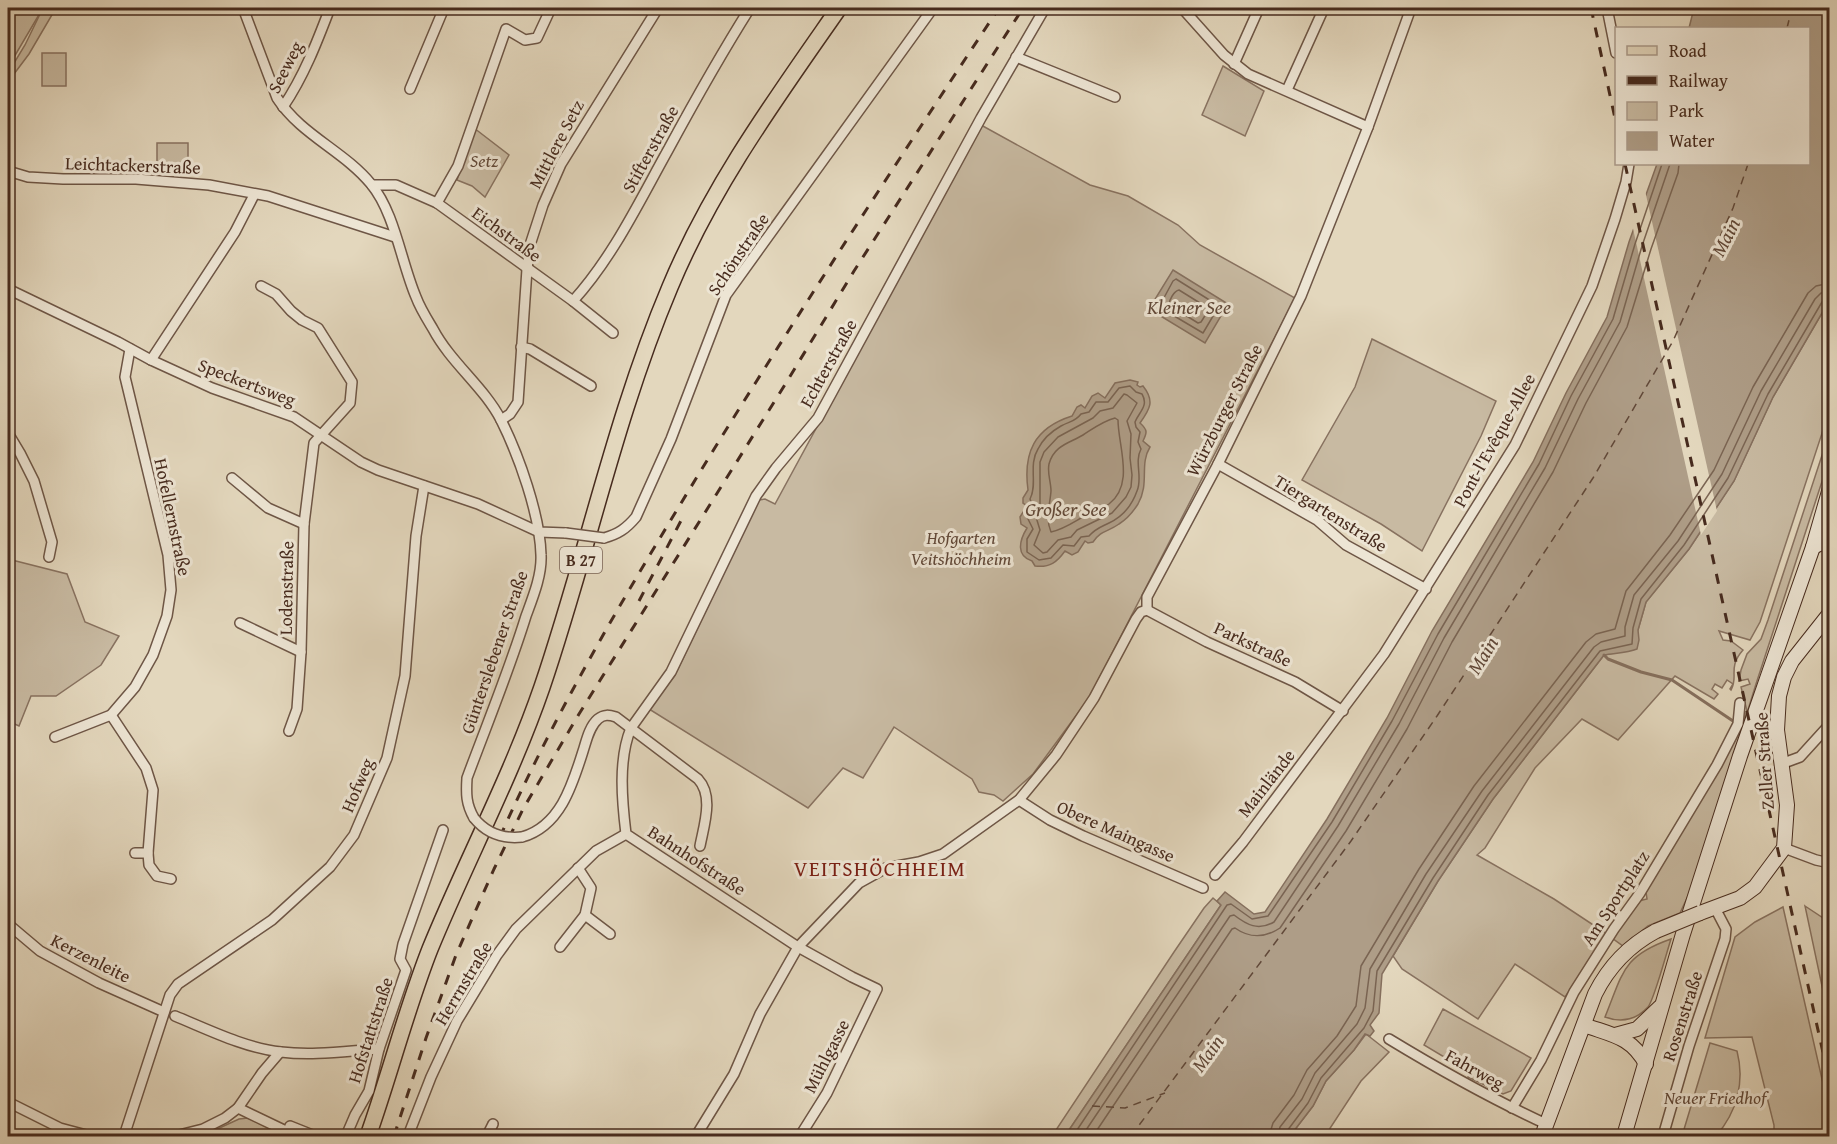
<svg xmlns="http://www.w3.org/2000/svg" width="1837" height="1144" font-family="'Gentium Book Plus',serif">
  <rect width="100%" height="100%" fill="#e3d7bd"/>
  <filter id="stains"><feTurbulence type="fractalNoise" baseFrequency=".00333" numOctaves="4"/><feColorMatrix values="0 0 0 0 .2 0 0 0 0 .09 0 0 0 0 .02 0 0 0 .5 -.17"/></filter>
  <radialGradient id="worn" r=".72"><stop offset=".6" stop-color="#630" stop-opacity="0"/><stop offset="1" stop-color="#630" stop-opacity=".3"/></radialGradient>
  <g fill="#c8baa2" stroke="#887260" stroke-width="1.5">
    <polygon points="8,8 31,8 40,13 10,64 8,62"/>
    <polygon points="39,8 56,8 29,54 8,82 8,73 25,45 41,12 37,9"/>
    <rect x="42" y="53" width="24" height="33"/>
    <polygon points="1223,66 1264,91 1245,136 1202,115"/>
    <polygon points="981,125 1090,185 1128,196 1178,225 1200,245 1295,298 1089,698 1033,774 1003,801 994,795 979,792 972,779 894,727 863,778 843,768 808,808 649,709 675,675 759,500 765,499 775,504"/>
    <polygon points="474,128 509,155 485,197 472,186 457,180"/>
    <rect x="157" y="143" width="31" height="21"/>
    <path d="M1829,301V412L1760,622L1750,640L1719,631L1723,640L1731,641L1743,650C1727,668 1739,677 1731,690L1730,689L1733,684L1727,680L1722,688L1715,684L1712,689L1718,694L1714,699L1675,676L1618,740L1582,719L1535,768L1485,848L1477,855L1554,899L1607,934L1565,997L1515,964L1478,1019L1402,969L1393,956L1438,881L1493,799L1604,655L1622,651L1638,630L1646,602L1689,549L1734,481L1773,397Z"/>
    <polygon points="1372,339 1496,401 1481,436 1422,551 1381,524 1302,480 1355,387"/>
    <polygon points="1829,434 1829,460 1756,684 1695,881 1680,913 1648,926 1623,946 1612,938 1639,901 1647,899 1646,892 1741,725 1747,711 1741,687 1750,684 1748,679 1739,681 1741,670 1747,654 1761,639 1768,620"/>
    <polygon points="8,559 67,574 85,622 119,636 101,665 56,696 31,696 19,726 8,721"/>
    <polygon points="1213,898 1221,905 1065,1136 1052,1136 1174,952 1204,908"/>
    <polygon points="1805,906 1829,922 1829,1019"/>
    <polygon points="1783,907 1829,1110 1829,1136 1774,1136 1774,1125 1752,1037 1705,1038 1735,937 1755,922"/>
    <path d="M1671,939C1667,951 1654,1000 1648,1007C1636,1020 1621,1023 1605,1017C1623,973 1622,956 1671,939Z"/>
    <polygon points="1443,1009 1531,1058 1511,1091 1503,1094 1468,1077 1471,1073 1424,1045"/>
    <polygon points="1366,1034 1389,1052 1361,1081 1325,1136 1290,1136 1313,1106 1326,1081 1354,1050"/>
    <path d="M1710,1043L1737,1051C1745,1082 1737,1112 1716,1136H1682Z"/>
    <polygon points="248,1118 286,1136 202,1136 239,1119"/>
  </g>
  <g fill="#ae9d87" stroke="#856f5d" stroke-width="1.5">
    <path d="M1694,8H1829V301L1773,397L1734,481L1689,549L1646,602L1638,630L1639,640L1637,649C1627,653 1615,653 1604,655L1493,799L1438,881L1382,974L1379,1013L1370,1025L1374,1031L1370,1036L1365,1034L1354,1050L1326,1081L1313,1106L1290,1136H1065L1221,905L1217,901L1225,892L1254,914L1265,912L1327,819L1387,718L1432,631L1533,462L1566,393L1607,317L1629,242L1657,164H1808V28H1689Z"/>
    <polygon points="1173,270 1228,304 1205,343 1149,309"/>
    <path d="M1130,380L1138,382L1137,385L1140,387L1143,386C1155,401 1150,409 1140,423C1148,430 1147,433 1143,441L1150,447C1139,465 1150,483 1138,504C1133,512 1127,519 1119,524C1108,532 1101,530 1093,542L1088,543L1085,541L1078,552L1072,555L1065,551C1057,562 1050,568 1035,566L1032,561C1016,556 1019,541 1027,528L1021,524L1020,517L1027,506L1023,503V498L1028,490C1023,453 1034,428 1072,416L1077,407L1081,405L1085,408L1092,396L1098,393L1105,398L1115,383Z"/>
  </g>
  <polygon fill="#e3d7bd" points="1644,186 1717,511 1701,535 1632,224"/>
  <g fill="none" stroke-linecap="round" stroke-linejoin="round">
    <g stroke="#7a6452" stroke-width="1.5">
      <polygon points="1176,279 1219,306 1203,333 1159,307 1173,281"/>
      <path d="M1179,290L1208,308V311L1201,322L1198,323L1169,305C1169,300 1174,291 1179,290Z"/>
      <path d="M1130,386L1136,392L1142,394C1149,406 1139,412 1135,422L1136,427L1140,432L1138,442L1141,449C1134,462 1143,478 1137,491C1132,505 1122,517 1109,523C1101,527 1096,528 1089,536L1081,537L1074,546L1063,545L1051,558L1039,560L1027,552V539L1033,529L1027,517L1033,507L1030,499C1038,484 1028,465 1038,449C1043,439 1052,431 1061,426C1070,421 1075,422 1081,414L1089,412L1096,402H1108L1119,388Z"/>
      <polygon points="1124,394 1127,395 1137,403 1127,421 1131,434 1130,458 1132,475 1131,487 1126,497 1112,513 1077,530 1071,537 1058,540 1047,552 1043,553 1034,545 1040,530 1036,517 1040,509 1040,462 1044,452 1058,437 1093,418 1100,411 1113,408"/>
      <path d="M1115,418L1118,420C1118,446 1135,484 1109,504C1102,509 1095,510 1088,514C1075,521 1065,529 1051,532C1045,518 1050,505 1051,491C1051,482 1047,473 1049,464C1054,445 1070,443 1083,435C1094,428 1103,421 1115,418Z"/>
      <polyline points="1073,1136 1227,905 1231,904 1252,919 1268,916 1332,822 1392,721 1438,634 1539,464 1571,396 1613,319 1635,244 1662,164"/>
      <path d="M1082,1136L1230,916L1234,915C1247,925 1258,931 1274,922L1338,826L1399,724L1444,638L1545,468L1578,399L1620,322L1642,246L1670,164"/>
      <path d="M1093,1136L1232,929L1235,928C1249,938 1265,938 1280,928L1346,831L1407,729L1452,642L1553,472L1586,403L1627,327L1651,249L1678,173L1679,164"/>
      <polyline points="1269,1136 1273,1123 1294,1095 1307,1070 1337,1036 1356,1006 1361,966 1419,869 1474,786 1586,642 1596,634 1615,629 1626,591 1670,535 1714,470 1753,387 1808,293 1816,286 1830,283"/>
      <polyline points="1278,1136 1280,1127 1302,1099 1315,1073 1357,1024 1365,1008 1370,969 1426,874 1482,791 1594,647 1601,642 1625,636 1625,627 1634,595 1678,541 1722,474 1761,391 1815,299 1821,293 1830,292"/>
      <polyline points="1286,1136 1287,1131 1308,1103 1321,1078 1364,1028 1373,1011 1377,971 1433,878 1488,795 1600,651 1632,644 1633,628 1641,599 1684,545 1728,478 1768,394 1822,302 1830,299"/>
    </g>
    <polyline stroke="#856f5d" stroke-width="3" points="1604,655 1608,659 1641,672 1672,680 1733,721"/>
    <g stroke="#614838" stroke-width="1.5" stroke-dasharray="8 6" stroke-linecap="butt">
      <polyline points="1787,28 1792,8"/>
      <polyline points="1092,1106 1125,1108 1165,1093"/>
      <polyline points="1131,1136 1351,841 1437,716 1593,478 1673,341 1733,208 1748,164"/>
    </g>
    <g stroke="#6e5646" stroke-width="12">
      <g id="street">
        <path d="M243,8L277,98C301,135 344,151 371,184C395,213 401,262 416,297C420,308 427,319 433,329C451,363 484,387 501,420C519,456 540,515 541,555C542,575 533,597 526,616C509,671 487,724 467,778C466,794 466,804 474,818"/>
        <polyline points="1182,8 1224,55 1248,74 1368,127"/>
        <polyline points="1607,8 1616,53"/>
        <polyline points="1016,57 1115,97"/>
        <polyline points="1234,64 1259,8"/>
        <polyline points="410,89 444,8"/>
        <polyline points="1287,90 1324,8"/>
        <path d="M283,107C304,76 317,42 330,8"/>
        <polyline points="8,171 28,177 63,179 136,179 209,185 268,196 395,237"/>
        <polyline points="372,185 396,185 437,203 573,301 613,333"/>
        <polyline points="437,203 458,166 506,29 525,40 537,38 551,8"/>
        <polyline points="261,286 276,294 291,311 302,320 318,328 352,382 350,403 314,443 304,524 301,652 297,709 289,731"/>
        <polyline points="8,289 118,342 151,360 212,388 294,417 361,462 378,470 478,504 539,532 566,533"/>
        <path d="M573,301C613,257 639,202 668,150C694,102 721,54 750,8"/>
        <polyline points="521,347 530,349 591,386"/>
        <polyline points="151,360 235,232 254,195"/>
        <polyline points="501,420 510,414 518,402 527,269 530,245 543,205 561,164 658,8"/>
        <polyline points="8,433 20,453 34,481 52,542 49,557"/>
        <polyline points="1218,464 1317,520 1346,545 1426,589"/>
        <polyline points="232,478 268,508 304,524"/>
        <path d="M604,538C618,534 626,529 636,517L671,439L726,295L933,8"/>
        <polyline points="1147,610 1147,597 1218,464 1301,296 1368,127 1411,8"/>
        <polyline points="1147,610 1207,642 1295,682 1343,711"/>
        <polyline points="240,623 301,652"/>
        <polyline points="111,715 146,768 153,790 148,853 149,865 157,876 171,879"/>
        <polyline points="55,737 111,715 135,687 153,655 167,616 171,590 168,555 125,377 130,349"/>
        <polyline points="1781,764 1800,757 1830,724"/>
        <polyline points="1019,800 1050,820 1083,836 1203,888"/>
        <path d="M522,837C561,826 573,783 584,748C587,738 590,726 598,719C604,714 609,715 616,717L698,779C714,796 704,825 700,846"/>
        <polyline points="1784,848 1816,860 1830,863"/>
        <polyline points="135,853 148,853"/>
        <polyline points="1215,875 1243,842 1384,654 1515,445 1592,286 1615,219 1626,182 1629,164"/>
        <polyline points="585,915 610,934"/>
        <polyline points="8,924 40,951 99,983 164,1012"/>
        <polyline points="560,947 585,915 591,888 578,868"/>
        <path d="M175,1016C209,1030 245,1048 281,1052C313,1056 347,1051 379,1049"/>
        <path d="M1389,1039C1440,1070 1492,1099 1546,1124"/>
        <polyline points="8,1102 60,1128 90,1136"/>
        <polyline points="238,1108 288,1132 290,1126 315,1136"/>
        <polyline points="1512,1108 1541,1060 1574,992 1614,929 1640,893 1717,765 1738,724 1740,703"/>
        <polyline points="124,1136 170,995 178,984 272,920 330,867 354,835 387,758 405,676 416,536 424,486"/>
        <polyline points="175,1136 203,1129 225,1118 238,1108 262,1073 280,1052"/>
        <polyline points="346,1136 355,1115 369,1091 379,1049 406,970 400,959 403,944 443,830"/>
        <polyline points="408,1136 431,1077 457,1021 497,955 516,929 596,851 626,834"/>
        <polyline points="487,1136 493,1124"/>
        <polyline points="696,1136 734,1074 760,1014 798,947 859,883 886,868 919,862 943,854 1019,800 1056,755 1094,698 1136,619 1141,612 1147,610"/>
        <path d="M800,1136L827,1093L877,989L852,977L798,947L626,834C622,801 618,759 631,728L671,672L756,496L776,468L818,418L981,118L1045,8"/>
        <polyline points="1663,1136 1689,1046 1725,939 1726,929 1715,908"/>
      </g>
    </g>
    <g stroke="#472b1e" stroke-width="16">
      <g id="secondary">
        <polyline points="1813,547 1830,539"/>
        <polyline points="1700,913 1740,898 1755,887 1784,848 1787,805 1777,730 1779,696 1784,677 1792,661 1830,613"/>
        <path d="M1584,1025C1611,1035 1631,1036 1646,1064"/>
        <polyline points="1615,1035 1637,1029 1660,1007"/>
        <path d="M1542,1136L1595,994C1609,966 1628,946 1656,931"/>
        <polyline points="1624,1136 1683,934 1740,756 1813,547 1830,488"/>
      </g>
    </g>
    <g stroke="#472b1e" stroke-width="18">
      <path id="primary" d="M368,1136C390,1074 406,1010 430,949C466,861 511,777 542,687C587,555 615,417 670,287C712,186 777,97 839,8"/>
    </g>
    <use href="#street" stroke="#ede5d4" stroke-width="9"/>
    <use href="#secondary" stroke="#ede5d4" stroke-width="14"/>
    <use href="#primary" stroke="#e3d7bd" stroke-width="15"/>
    <g stroke="#472b1e" stroke-width="3" stroke-dasharray="10 10" stroke-linecap="butt">
      <polyline points="1591,8 1616,123"/>
      <polyline points="1625,164 1830,1084"/>
      <polyline points="639,601 685,513"/>
      <path d="M500,837C561,699 640,570 719,441C810,295 904,151 999,8"/>
      <polyline points="394,1136 426,1038 456,955 494,869 523,809 579,714 786,383 854,271 1023,8"/>
    </g>
    <g stroke="#6e5646" stroke-width="12" stroke-linecap="butt">
      <g id="street-bridge">
        <polyline points="566,533 604,538"/>
        <path d="M474,818C487,834 503,839 522,837"/>
      </g>
    </g>
    <g stroke="#472b1e" stroke-width="16" stroke-linecap="butt">
      <polyline id="secondary-bridge" points="1656,931 1700,913"/>
    </g>
    <use href="#street-bridge" stroke="#ede5d4" stroke-width="9"/>
    <use href="#secondary-bridge" stroke="#ede5d4" stroke-width="14"/>
  </g>
  <g text-anchor="middle" dominant-baseline="central" stroke-width="6" stroke-linejoin="round" paint-order="stroke">
    <rect fill="#ede5d4" stroke="#796355" stroke-width="1.5" x="560" y="547" width="42" height="26" rx="4.5"/>
    <g font-size="16" font-weight="bold" fill="#472b1e">
      <text x="581" y="560">B 27</text>
    </g>
    <g font-size="18" fill="#472b1e" stroke="#ede5d4">
      <text transform="translate(285 67) rotate(-63)">Seeweg</text>
      <text transform="translate(556 144) rotate(-62)">Mittlere Setz</text>
      <text transform="translate(650 149) rotate(-61)">Stifterstraße</text>
      <text transform="translate(133 165) rotate(2)">Leichtackerstraße</text>
      <text transform="translate(507 234) rotate(36)">Eichstraße</text>
      <text transform="translate(738 254) rotate(-56)">Schönstraße</text>
      <text transform="translate(828 363) rotate(-61)">Echterstraße</text>
      <text transform="translate(247 382) rotate(21)">Speckertsweg</text>
      <text transform="translate(1224 410) rotate(-63)">Würzburger Straße</text>
      <text transform="translate(1494 440) rotate(-61)">Pont-l'Evêque-Allee</text>
      <text transform="translate(1331 513) rotate(32)">Tiergartenstraße</text>
      <text transform="translate(173 517) rotate(78)">Hofellernstraße</text>
      <text transform="translate(286 588) rotate(-89)">Lodenstraße</text>
      <text transform="translate(1253 644) rotate(25)">Parkstraße</text>
      <text transform="translate(494 652) rotate(-71)">Günterslebener Straße</text>
      <text transform="translate(1764 761) rotate(-94)">Zeller Straße</text>
      <text transform="translate(1266 783) rotate(-52)">Mainlände</text>
      <text transform="translate(357 785) rotate(-67)">Hofweg</text>
      <text transform="translate(1116 831) rotate(24)">Obere Maingasse</text>
      <text transform="translate(697 860) rotate(33)">Bahnhofstraße</text>
      <text transform="translate(1615 898) rotate(-57)">Am Sportplatz</text>
      <text transform="translate(91 958) rotate(27)">Kerzenleite</text>
      <text transform="translate(463 983) rotate(-59)">Herrnstraße</text>
      <text transform="translate(1682 1016) rotate(-72)">Rosenstraße</text>
      <text transform="translate(370 1030) rotate(-72)">Hofstattstraße</text>
      <text transform="translate(826 1056) rotate(-63)">Mühlgasse</text>
      <text transform="translate(1475 1069) rotate(29)">Fahrweg</text>
    </g>
    <g font-size="18" font-style="italic" fill="#614838" stroke="#ede5d4">
      <text x="484" y="160">Setz</text>
      <text x="961" y="537">Hofgarten<tspan x="961" dy="21">Veitshöchheim</tspan></text>
      <text x="1715" y="1097">Neuer Friedhof</text>
    </g>
    <g font-size="20" font-style="italic" fill="#614838" stroke="#ede5d4">
      <text transform="translate(1725 237) rotate(-63)">Main</text>
      <text x="1189" y="306">Kleiner See</text>
      <text x="1066" y="508">Großer See</text>
      <text transform="translate(1482 655) rotate(-58)">Main</text>
      <text transform="translate(1207 1053) rotate(-54)">Main</text>
    </g>
    <g font-size="21" letter-spacing="1.5" fill="#7a1f14" stroke="#ede5d4">
      <text x="880" y="868">VEITSHÖCHHEIM</text>
    </g>
  </g>
  <rect width="1837" height="1144" fill="none" stroke="#e3d7bd" stroke-width="30"/>
  <rect x="9" y="9" width="1819" height="1126" fill="none" stroke="#472b1e" stroke-width="3"/>
  <rect x="15" y="15" width="1807" height="1114" fill="none" stroke="#472b1e" stroke-width="1.5"/>
  <rect x="1615" y="27" width="195" height="138" fill="#ede5d4" stroke="#ab9b8b" stroke-width="1.5"/>
  <rect x="1627" y="46" width="30" height="9" fill="#e3d7bd" stroke="#ab9b8b" stroke-width="1.5"/>
  <text x="1669" y="57" font-size="18" fill="#472b1e">Road</text>
  <rect x="1627" y="76" width="30" height="9" fill="#472b1e" stroke="#ab9b8b" stroke-width="1.5"/>
  <text x="1669" y="87" font-size="18" fill="#472b1e">Railway</text>
  <rect x="1627" y="102" width="30" height="18" fill="#c8baa2" stroke="#ab9b8b" stroke-width="1.5"/>
  <text x="1669" y="117" font-size="18" fill="#472b1e">Park</text>
  <rect x="1627" y="132" width="30" height="18" fill="#ae9d87" stroke="#ab9b8b" stroke-width="1.5"/>
  <text x="1669" y="147" font-size="18" fill="#472b1e">Water</text>
  <rect width="100%" height="100%" filter="url(#stains)"/>
  <rect width="100%" height="100%" fill="url(#worn)"/>
</svg>
